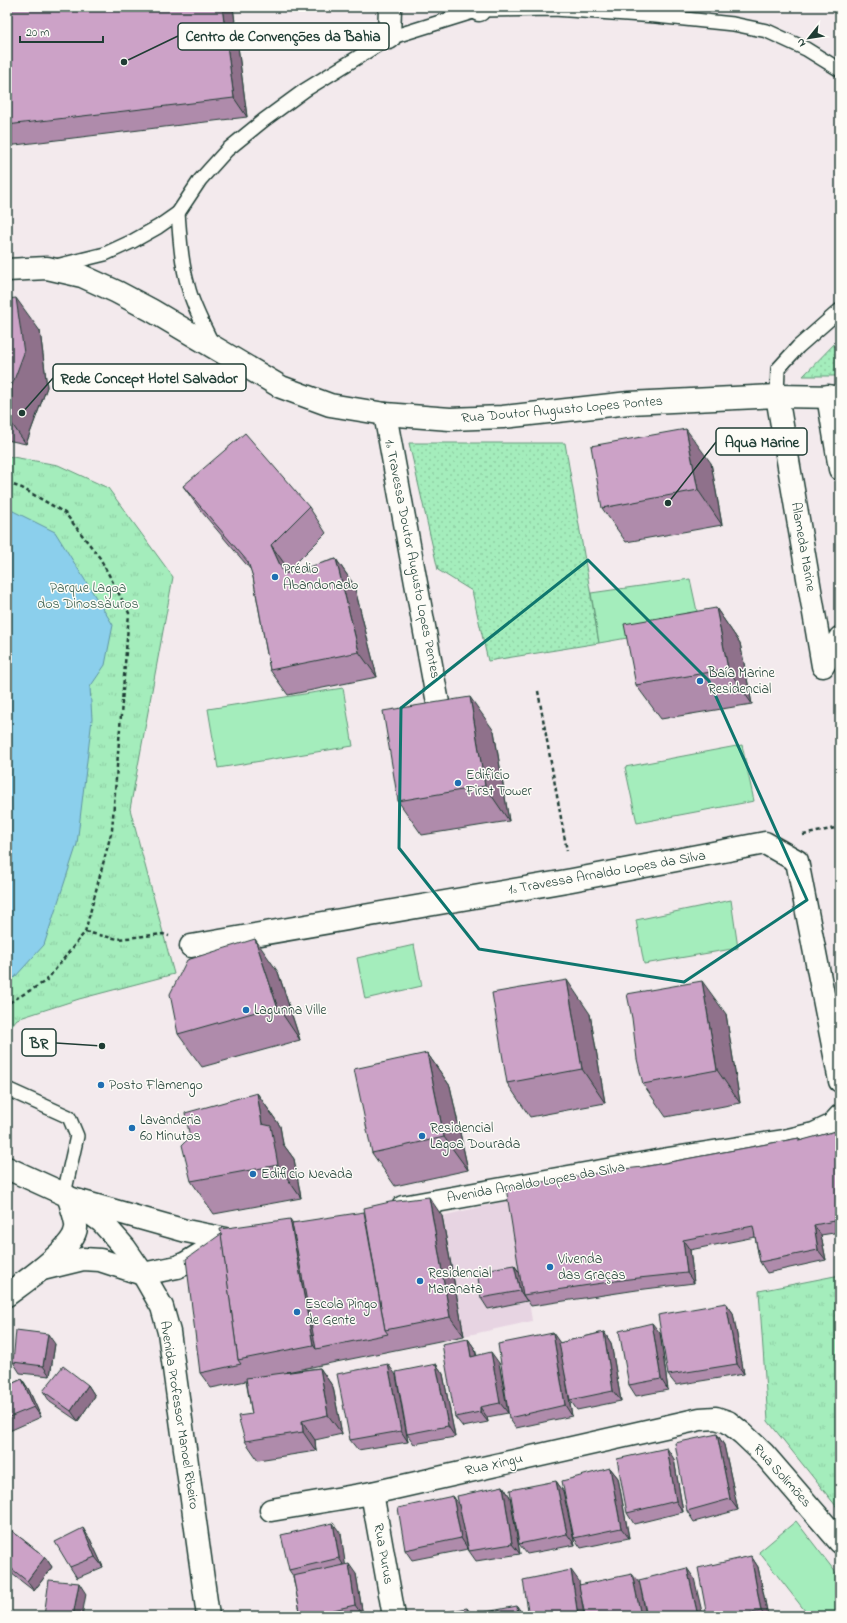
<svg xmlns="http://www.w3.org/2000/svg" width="847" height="1623" font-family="'Indie Flower',sans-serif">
  <defs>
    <pattern id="grass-dots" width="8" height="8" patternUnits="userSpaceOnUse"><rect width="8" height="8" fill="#a4edbc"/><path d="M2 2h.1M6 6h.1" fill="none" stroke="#8dcca2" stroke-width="1.8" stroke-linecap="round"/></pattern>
    <pattern id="park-tufts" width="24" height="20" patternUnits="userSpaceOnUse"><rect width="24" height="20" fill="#a4edbc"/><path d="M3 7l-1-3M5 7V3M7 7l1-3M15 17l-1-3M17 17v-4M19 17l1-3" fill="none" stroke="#8dcca2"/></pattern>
  </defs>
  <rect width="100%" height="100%" fill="#f3eaed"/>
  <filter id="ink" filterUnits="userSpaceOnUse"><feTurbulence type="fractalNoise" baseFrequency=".025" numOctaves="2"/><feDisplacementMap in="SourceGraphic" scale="8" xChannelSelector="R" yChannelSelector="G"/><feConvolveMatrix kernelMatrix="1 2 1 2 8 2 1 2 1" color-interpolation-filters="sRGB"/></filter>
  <g filter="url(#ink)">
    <polygon fill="#e7d4e2" points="514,1199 532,1321 464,1336 442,1216"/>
    <g fill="url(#grass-dots)" stroke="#629578">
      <polygon points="840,338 840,376 803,376"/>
      <polygon points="409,443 565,443 599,643 488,661 472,591 438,570"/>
    </g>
    <g fill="url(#park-tufts)" stroke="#629578">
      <polygon points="7,456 58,465 108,488 173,577 130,809 174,974 79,999 17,1019 7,1031"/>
      <polygon points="840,1275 840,1511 768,1421 759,1291"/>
    </g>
    <g fill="#a4edbc" stroke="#629578">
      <polygon points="690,579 700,625 599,643 591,593"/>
      <polygon points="343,688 353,746 218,768 208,709"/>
      <polygon points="742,745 754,801 637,823 625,767"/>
      <polygon points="731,900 738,948 644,964 636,920"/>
      <polygon points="414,945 422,986 365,999 357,958"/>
      <polygon points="796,1521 840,1578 840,1613 837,1616 809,1616 759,1552"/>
    </g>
    <polygon fill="#8bcfec" stroke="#6095a2" points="7,508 55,532 113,625 105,665 90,687 92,719 77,844 44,945 14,978 7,979"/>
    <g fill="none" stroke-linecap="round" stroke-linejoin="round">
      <g stroke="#1f3d34" stroke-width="16">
        <g id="service">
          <path d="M178,213C180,237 181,262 188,286C193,307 204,326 213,345"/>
          <polyline points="56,266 105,254 133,241 158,227 178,213 200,180 227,150 264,120 305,90 389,38 479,10 554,9 656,16 733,24 767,31 806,49 840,70"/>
          <polyline points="777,396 778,369 798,347 840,310"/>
          <polyline points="826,1004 840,1002"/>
          <polyline points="7,1089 69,1117 77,1136 64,1194"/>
        </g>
      </g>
      <g stroke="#1f3d34" stroke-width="25">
        <g id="minor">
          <polyline points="478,7 479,10"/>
          <polyline points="389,38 390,7"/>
          <polyline points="777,396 823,666 840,638"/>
          <polyline points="828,396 840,469"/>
          <polyline points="385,414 438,703"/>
          <polyline points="191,946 572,880 765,843 797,861 840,1081"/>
          <polyline points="403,1207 668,1159 784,1141 814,1134 831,1126 840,1116"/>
          <polyline points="143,1274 177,1267 186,1263 212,1247"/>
          <path d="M7,1295C24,1282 74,1249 76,1228C77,1221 71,1206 69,1198L186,1231L226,1239"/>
          <polyline points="372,1493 394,1616"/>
          <polyline points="271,1510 372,1493 700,1419 716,1418 728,1422 743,1434 763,1453 840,1542"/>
        </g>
      </g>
      <g stroke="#1f3d34" stroke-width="25">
        <g id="tertiary">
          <polyline points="7,270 47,268 82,276 117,292 151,310 281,387 330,405 385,414 450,419 503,417 629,403 777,396 840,397"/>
          <polyline points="7,1168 64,1194 102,1222 125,1248 143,1274 162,1307 169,1332 208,1616"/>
          <polyline points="42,1269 83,1259 100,1260 143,1274"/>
        </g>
      </g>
      <g stroke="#1f3d34" stroke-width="2.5" stroke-dasharray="4 3" stroke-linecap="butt">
        <polyline points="7,483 22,488 65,513 100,558 129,613 112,830 85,932 46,981 7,1004"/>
        <polyline points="538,691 567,851"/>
        <polyline points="803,835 840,827"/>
        <polyline points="85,932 118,939 163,934 169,936"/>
      </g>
      <use href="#service" stroke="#fdfcf7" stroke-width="13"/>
      <use href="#minor" stroke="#fdfcf7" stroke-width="22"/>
      <use href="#tertiary" stroke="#fdfcf7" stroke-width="22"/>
    </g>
    <g fill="#af8bab" stroke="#1f3d34">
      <polygon points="7,7 233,7 247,117 7,146"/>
      <polygon points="7,299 40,331 47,387 26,444 7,440"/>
      <polygon points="711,463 722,525 626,542 602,508"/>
      <polygon points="183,486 309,507 326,533 289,570 290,573 336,559 354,585 377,677 288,695 270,670 253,577 251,570 201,511"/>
      <polygon points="716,608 740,643 752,704 661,719 636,685"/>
      <polygon points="494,731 509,821 422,835 398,801"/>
      <polygon points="278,972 300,1040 202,1067 178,1034"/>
      <polygon points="590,1014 605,1103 530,1117 507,1083"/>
      <polygon points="726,1014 740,1103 666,1117 643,1084"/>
      <polygon points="427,1053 450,1086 468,1170 395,1186 372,1153"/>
      <polygon points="257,1093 280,1126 283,1144 294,1159 301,1198 214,1214 191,1181"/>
      <polygon points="840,1130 840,1232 821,1235 826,1260 767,1273 760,1262 755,1237 690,1250 694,1283 637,1290 531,1306 527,1300 527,1301 488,1309 481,1298 514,1265 520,1273 643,1167 799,1138 801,1141"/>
      <polygon points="442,1216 464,1336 287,1372 320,1368 333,1387 342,1434 315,1440 316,1451 258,1460 245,1441 252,1414 246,1381 211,1388 200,1373 292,1223"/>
      <polygon points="726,1303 733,1313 744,1374 676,1385 668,1375"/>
      <polygon points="604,1332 611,1343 621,1401 577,1410 570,1400 566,1379 572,1416 516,1428 509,1418 560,1343"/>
      <polygon points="660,1333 668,1390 636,1396 629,1385"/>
      <polygon points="468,1339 475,1349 477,1356 499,1363 508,1413 487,1417 488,1422 463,1427 455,1417"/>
      <polygon points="55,1344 50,1376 20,1373 13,1362"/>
      <polygon points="436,1364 443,1374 455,1437 414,1444 407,1434"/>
      <polygon points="396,1375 408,1442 358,1450 350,1440"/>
      <polygon points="22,1379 29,1390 41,1417 7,1432 7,1386"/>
      <polygon points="88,1385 95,1396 78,1421 50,1402 43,1391"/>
      <polygon points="717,1434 724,1445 738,1510 694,1522 687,1511"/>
      <polygon points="674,1459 683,1512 634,1524 627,1513"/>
      <polygon points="610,1468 618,1478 629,1538 581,1548 574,1538"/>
      <polygon points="556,1481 563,1491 575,1545 527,1554 519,1544"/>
      <polygon points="503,1486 510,1497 520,1554 476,1561 469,1551 468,1549 412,1560 405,1550 453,1496 460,1506"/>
      <polygon points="7,1527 45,1557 52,1567 34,1591 7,1570"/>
      <polygon points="341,1534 345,1565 356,1574 363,1616 301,1616 293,1576 289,1570"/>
      <polygon points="90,1539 103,1567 77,1578 70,1567"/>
      <polygon points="751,1556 758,1567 768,1616 707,1616"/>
    </g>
    <g fill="#8f718b" stroke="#1f3d34">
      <polygon points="222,7 233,7 247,117 234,98"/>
      <polygon points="16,298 40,331 47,387 26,444 7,417 7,399"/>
      <polygon points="686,429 711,463 722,525 698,490"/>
      <polygon points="271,545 289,570 302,599 284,574"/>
      <polygon points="336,559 354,585 377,677 359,652"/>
      <polygon points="716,608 740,643 752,704 728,669"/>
      <polygon points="470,697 494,731 509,821 485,786"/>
      <polygon points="255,939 278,972 300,1040 277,1006"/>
      <polygon points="567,980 590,1014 605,1103 582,1069"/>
      <polygon points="702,981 726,1014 740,1103 717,1070"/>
      <polygon points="427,1053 450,1086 468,1170 444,1137"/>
      <polygon points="257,1093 280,1126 283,1144 294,1159 301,1198 278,1165 262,1124"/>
      <polygon points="429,1197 442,1216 464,1336 450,1317"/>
      <polygon points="290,1219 303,1238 316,1349 313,1345"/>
      <polygon points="814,1225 821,1235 826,1260 818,1250"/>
      <polygon points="683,1240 690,1250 694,1283 687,1273"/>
      <polygon points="514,1265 521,1275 523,1295 527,1301 520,1291"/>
      <polygon points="726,1303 733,1313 744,1374 737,1364"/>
      <polygon points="652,1323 660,1333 668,1390 661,1379"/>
      <polygon points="604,1332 611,1343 621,1401 613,1391"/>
      <polygon points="553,1333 560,1343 572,1416 565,1405"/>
      <polygon points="48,1334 55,1344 50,1376 43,1366"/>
      <polygon points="468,1339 475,1349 478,1367 471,1357"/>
      <polygon points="491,1352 499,1363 508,1413 500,1403"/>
      <polygon points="388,1364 396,1375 408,1442 401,1431"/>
      <polygon points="436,1364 443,1374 455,1437 448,1426"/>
      <polygon points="320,1368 333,1387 342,1434 328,1415"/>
      <polygon points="22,1379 29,1390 41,1417 34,1407"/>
      <polygon points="88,1385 95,1396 78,1421 71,1411"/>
      <polygon points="480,1407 487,1417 488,1422 480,1412"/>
      <polygon points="302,1421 315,1440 316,1451 303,1432"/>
      <polygon points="717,1434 724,1445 738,1510 730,1499"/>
      <polygon points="667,1448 674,1459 683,1512 676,1501"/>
      <polygon points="610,1468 618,1478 629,1538 621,1528"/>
      <polygon points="556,1481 563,1491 575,1545 567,1534"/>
      <polygon points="503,1486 510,1497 520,1554 512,1544"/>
      <polygon points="453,1496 460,1507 468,1549 461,1538"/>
      <polygon points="333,1523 341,1534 346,1569 339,1558"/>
      <polygon points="83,1528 90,1539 103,1567 95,1557"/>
      <polygon points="751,1556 758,1567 768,1616 765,1616 761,1611"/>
      <polygon points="45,1557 52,1567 34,1591 27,1581"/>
      <polygon points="349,1564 356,1574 363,1616 355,1605"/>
      <polygon points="687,1568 694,1578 703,1616 698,1616"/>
      <polygon points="571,1570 579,1581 584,1616 578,1616"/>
      <polygon points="632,1574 640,1584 646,1616 641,1616"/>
      <polygon points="79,1583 86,1594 82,1616 73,1616"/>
      <polygon points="517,1606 524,1616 518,1616"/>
      <polygon points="467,1608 473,1616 468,1616"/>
    </g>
    <g fill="#cca2c7" stroke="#1f3d34">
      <polygon points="7,7 222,7 234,98 7,125"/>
      <polygon points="16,298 24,353 7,399 7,299"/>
      <polygon points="686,429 698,490 602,508 591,446"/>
      <polygon points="245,433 309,507 271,545 284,574 336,559 359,652 270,670 253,577 248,562 183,486"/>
      <polygon points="716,608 728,669 636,685 624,624"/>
      <polygon points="470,697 485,786 398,801 383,711"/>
      <polygon points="255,939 277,1006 178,1034 170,994 187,960"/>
      <polygon points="567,980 582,1069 507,1083 492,993"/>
      <polygon points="702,981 717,1070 643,1084 637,1059 632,1018 627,994"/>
      <polygon points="427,1053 444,1137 372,1153 354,1069"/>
      <polygon points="257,1093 262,1124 271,1126 278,1165 191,1181 182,1145 190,1137 185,1113"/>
      <polygon points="840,1130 840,1220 814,1225 818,1250 760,1262 753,1226 683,1240 687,1273 629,1279 523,1295 506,1188 615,1170 643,1167 799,1138 799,1141"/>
      <polygon points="429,1197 450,1317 385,1330 364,1208 390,1202"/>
      <polygon points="364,1212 385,1330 388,1334 316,1349 292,1223"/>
      <polygon points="290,1219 313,1345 238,1360 220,1229"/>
      <polygon points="221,1234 238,1360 241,1364 200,1373 186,1259"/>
      <polygon points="514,1265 520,1291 481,1298 477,1271"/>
      <polygon points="726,1303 737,1364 668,1375 658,1315"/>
      <polygon points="652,1323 661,1379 629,1385 619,1331"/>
      <polygon points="16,1330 48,1334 43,1366 13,1362"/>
      <polygon points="604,1332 613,1391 570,1400 559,1343"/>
      <polygon points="553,1333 565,1405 509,1418 498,1344"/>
      <polygon points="468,1339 471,1357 491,1352 500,1403 480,1407 480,1412 455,1417 442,1344"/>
      <polygon points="388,1364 401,1431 350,1440 337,1374"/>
      <polygon points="436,1364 448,1426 407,1434 396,1372"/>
      <polygon points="63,1366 88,1385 71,1411 43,1391"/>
      <polygon points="320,1368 328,1415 302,1421 303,1432 245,1441 238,1416 252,1414 246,1378"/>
      <polygon points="22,1379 34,1407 7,1418 7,1386"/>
      <polygon points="717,1434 730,1499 687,1511 675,1443"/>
      <polygon points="667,1448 676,1501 627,1513 617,1459"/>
      <polygon points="610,1468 621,1528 574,1538 562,1481"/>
      <polygon points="556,1481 567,1534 519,1544 510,1490"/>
      <polygon points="503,1486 512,1544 469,1551 457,1496"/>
      <polygon points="453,1496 461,1538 405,1550 398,1508"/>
      <polygon points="333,1523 339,1558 289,1570 281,1535"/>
      <polygon points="7,1527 45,1557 27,1581 7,1565"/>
      <polygon points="83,1528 95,1557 70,1567 55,1542"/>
      <polygon points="751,1556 761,1611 737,1616 707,1616 698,1568"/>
      <polygon points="349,1564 355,1605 307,1616 301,1616 293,1576"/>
      <polygon points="687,1568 698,1616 647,1616 639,1580"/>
      <polygon points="571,1570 578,1616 529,1616 523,1580"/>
      <polygon points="632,1574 641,1616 585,1616 579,1585"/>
      <polygon points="49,1580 79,1583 73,1616 44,1616"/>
      <polygon points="517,1606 518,1616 477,1616 476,1614"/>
      <polygon points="467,1608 468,1616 426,1616"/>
    </g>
  </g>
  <path fill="none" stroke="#0f766e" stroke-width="3" stroke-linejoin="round" d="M588,560L709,681L807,900L684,982L479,949L399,848L401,708Z"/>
  <g fill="#1f6fb2" stroke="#fdfcf7" stroke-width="1.5">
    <circle cx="275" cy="577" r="4"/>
    <circle cx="700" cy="681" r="4"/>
    <circle cx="458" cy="783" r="4"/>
    <circle cx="246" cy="1010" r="4"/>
    <circle cx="101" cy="1085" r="4"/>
    <circle cx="132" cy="1128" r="4"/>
    <circle cx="422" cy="1136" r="4"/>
    <circle cx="253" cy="1174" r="4"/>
    <circle cx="550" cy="1267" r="4"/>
    <circle cx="420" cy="1281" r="4"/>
    <circle cx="297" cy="1312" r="4"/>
  </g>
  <g text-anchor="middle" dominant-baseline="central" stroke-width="3" stroke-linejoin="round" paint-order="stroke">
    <g font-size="14" fill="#1f3d34" stroke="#fdfcf7">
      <text transform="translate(562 410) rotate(-5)">Rua Doutor Augusto Lopes Pontes</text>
      <text transform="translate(803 547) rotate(80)">Alameda Marine</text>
      <text transform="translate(412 559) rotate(79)">1ª Travessa Doutor Augusto Lopes Pentes</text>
      <text transform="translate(607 873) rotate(-10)">1ª Travessa Arnaldo Lopes da Silva</text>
      <text transform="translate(536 1183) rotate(-10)">Avenida Arnaldo Lopes da Silva</text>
      <text transform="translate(179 1415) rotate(81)">Avenida Professor Manoel Ribeiro</text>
      <text transform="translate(494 1465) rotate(-13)">Rua Xingu</text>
      <text transform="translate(782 1476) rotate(48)">Rua Solimões</text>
      <text transform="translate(383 1554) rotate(80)">Rua Purus</text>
    </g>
    <g font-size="14" fill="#1f3d34" stroke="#fdfcf7" text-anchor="start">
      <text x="283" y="569">Prédio<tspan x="283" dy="16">Abandonado</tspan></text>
      <text x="708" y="673">Baía Marine<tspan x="708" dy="16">Residencial</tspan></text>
      <text x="466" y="775">Edifício<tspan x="466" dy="16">First Tower</tspan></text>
      <text x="254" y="1010">Lagunna Ville</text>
      <text x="109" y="1085">Posto Flamengo</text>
      <text x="140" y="1120">Lavanderia<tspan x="140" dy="16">60 Minutos</tspan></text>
      <text x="430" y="1128">Residencial<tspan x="430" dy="16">Lagoa Dourada</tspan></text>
      <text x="261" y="1174">Edificio Nevada</text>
      <text x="558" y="1259">Vivenda<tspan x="558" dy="16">das Graças</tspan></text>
      <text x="428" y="1273">Residencial<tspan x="428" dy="16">Maranata</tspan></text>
      <text x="305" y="1304">Escola Pingo<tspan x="305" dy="16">de Gente</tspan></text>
    </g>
    <g font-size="14" fill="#3a604f" stroke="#fdfcf7">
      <text x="88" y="588">Parque Lagoa<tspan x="88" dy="16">dos Dinossauros</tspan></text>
    </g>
  </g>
  <path fill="none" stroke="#1f3d34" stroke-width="1.5" d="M124 62L178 36M22 413L53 378M668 503L716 442M102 1046L56 1043"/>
  <g fill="#1f3d34" stroke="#fdfcf7" stroke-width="1.5">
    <circle cx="124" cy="62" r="4"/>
    <circle cx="22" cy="413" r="4"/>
    <circle cx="668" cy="503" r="4"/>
    <circle cx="102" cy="1046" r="4"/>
  </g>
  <g fill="#fdfcf7" stroke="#1f3d34" stroke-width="1.5">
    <rect x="178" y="23" width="211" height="27" rx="4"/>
    <rect x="53" y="364" width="193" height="27" rx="4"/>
    <rect x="716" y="428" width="91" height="27" rx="4"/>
    <rect x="22" y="1029" width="34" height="27" rx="4"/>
  </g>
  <g font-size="15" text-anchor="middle" font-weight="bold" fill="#1f3d34">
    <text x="283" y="41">Centro de Convenções da Bahia</text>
    <text x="149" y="383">Rede Concept Hotel Salvador</text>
    <text x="762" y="447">Aqua Marine</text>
    <text x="39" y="1048">BR</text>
  </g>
  <rect width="847" height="1623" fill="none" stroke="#fdfcf7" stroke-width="24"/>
  <rect x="12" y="12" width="823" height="1599" fill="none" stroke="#1f3d34" stroke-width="1.5" filter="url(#ink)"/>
  <g transform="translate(809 38) rotate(240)" stroke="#fdfcf7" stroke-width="3" paint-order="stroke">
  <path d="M0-3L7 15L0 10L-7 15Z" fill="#1f3d34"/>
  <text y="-6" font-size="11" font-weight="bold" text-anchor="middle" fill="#1f3d34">N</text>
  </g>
  <path d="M20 36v6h83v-6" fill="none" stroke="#1f3d34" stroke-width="2"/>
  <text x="26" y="36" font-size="12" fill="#1f3d34" stroke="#fdfcf7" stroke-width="3" paint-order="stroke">20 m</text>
</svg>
